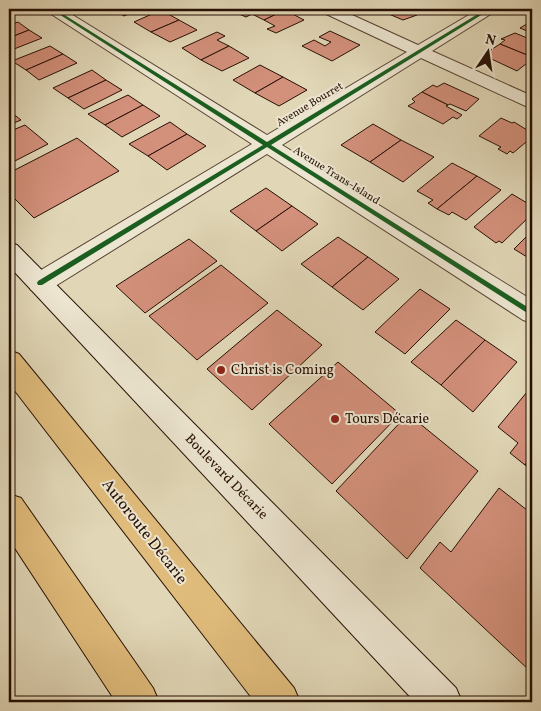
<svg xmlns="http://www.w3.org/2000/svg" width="541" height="711" font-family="Vollkorn,serif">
  <rect width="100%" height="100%" fill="#e1d7b7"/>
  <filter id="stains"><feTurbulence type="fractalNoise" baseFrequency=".004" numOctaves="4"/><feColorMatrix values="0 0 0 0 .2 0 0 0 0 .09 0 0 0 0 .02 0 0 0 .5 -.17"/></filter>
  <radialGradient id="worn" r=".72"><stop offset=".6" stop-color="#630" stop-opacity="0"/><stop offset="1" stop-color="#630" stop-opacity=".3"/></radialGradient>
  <g fill="#d3907b" stroke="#260f03">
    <polygon points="112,9 141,9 124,16"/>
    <polygon points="250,9 282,9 285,10 264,20 252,14 246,17 239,14"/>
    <polygon points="377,9 415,9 419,11 414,14 417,15 403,20"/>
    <polygon points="161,10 179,20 151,32 134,22"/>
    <polygon points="285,10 304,20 276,33 267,29 275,26 264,20"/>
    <polygon points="179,20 197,30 170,42 151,32"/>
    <polygon points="532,21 532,33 520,28"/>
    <polygon points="18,22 29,30 9,38 9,25"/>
    <polygon points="29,30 42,38 9,51 9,38"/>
    <polygon points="330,31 360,45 332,61 302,46 314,40 325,46 331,42 319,37"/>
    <polygon points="217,32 225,36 217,40 229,46 201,60 182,48"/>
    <polygon points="515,33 532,40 532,57 500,44 505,40 501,39"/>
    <polygon points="500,44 532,57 532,59 517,71 483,55"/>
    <polygon points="50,46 63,54 26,70 12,61"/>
    <polygon points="229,46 249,58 222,71 201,60"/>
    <polygon points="63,54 77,63 39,80 26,70"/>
    <polygon points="260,65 283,77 255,93 233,80"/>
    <polygon points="92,70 106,80 68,98 53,88"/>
    <polygon points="283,77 307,90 279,106 255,93"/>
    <polygon points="106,80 122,90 84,109 68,98"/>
    <polygon points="444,83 479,99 466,111 450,104 448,105 422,92 433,85 437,87"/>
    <polygon points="422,92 448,105 446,106 462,115 457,119 453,117 443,124 408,106 415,102 412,99"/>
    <polygon points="128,95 143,105 105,125 88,114"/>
    <polygon points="143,105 160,116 122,137 105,125"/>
    <polygon points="12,113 21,120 9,125 9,114"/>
    <polygon points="501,118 512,123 514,122 532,133 532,137 513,153 510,151 507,154 498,149 501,147 479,136"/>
    <polygon points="170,122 187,134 148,156 129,144"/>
    <polygon points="373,124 401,140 370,162 341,145"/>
    <polygon points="25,125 48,144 9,164 9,129 13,130"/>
    <polygon points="187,134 206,146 167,170 148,156"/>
    <polygon points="77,138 119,171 34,218 9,193 9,173"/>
    <polygon points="401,140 434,157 403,182 370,162"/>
    <polygon points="452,163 477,176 437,209 428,203 433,200 417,191"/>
    <polygon points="477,176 501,190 466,220 452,212 449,215 437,209"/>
    <polygon points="266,188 292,206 256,231 230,211"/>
    <polygon points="512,194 532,206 532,214 502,243 499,241 496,243 474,227"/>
    <polygon points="292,206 318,224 282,251 256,231"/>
    <polygon points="532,231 532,260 514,249"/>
    <polygon points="338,237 368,257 332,287 301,264"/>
    <polygon points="189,239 217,261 145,313 116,286"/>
    <polygon points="368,257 399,279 363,310 332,287"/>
    <polygon points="221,265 268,303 197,360 149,316"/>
    <polygon points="420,289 450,309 405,354 375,332"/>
    <polygon points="277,310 322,345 252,410 207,369"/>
    <polygon points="456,320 485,340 441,385 411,362"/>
    <polygon points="485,340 517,362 473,412 441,385"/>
    <polygon points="338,362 400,414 332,484 269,424"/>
    <polygon points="532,386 532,455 525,465 510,453 518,443 498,427"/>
    <polygon points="408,414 478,471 407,559 336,491"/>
    <polygon points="532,455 532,470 525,465"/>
    <polygon points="499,488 532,514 532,664 529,670 420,568 440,542 451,552"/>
  </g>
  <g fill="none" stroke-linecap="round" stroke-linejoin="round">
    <g stroke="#554130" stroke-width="2">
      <polygon id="street" points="46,9 63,9 267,135 407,52 322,12 320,9 339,9 418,45 479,9 496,9 494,12 432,51 532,96 532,109 421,58 282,145 532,300 532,323 523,320 267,154 49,290 40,293 31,290 28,283 31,276 252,144 48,12"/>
    </g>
    <g stroke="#260f03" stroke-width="2">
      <polygon id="secondary" points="9,242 17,245 456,688 462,702 415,702 9,266"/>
    </g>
    <g stroke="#260f03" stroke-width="2">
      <g id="highway">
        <polygon points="9,350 19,354 294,688 300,702 255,702 9,383"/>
        <polygon points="9,494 21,498 153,688 159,702 116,702 9,539"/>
      </g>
    </g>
    <use href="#street" fill="#ece5d0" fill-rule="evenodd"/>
    <use href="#secondary" fill="#ece5d0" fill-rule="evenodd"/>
    <use href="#highway" fill="#e0bc7c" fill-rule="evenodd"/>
    <g stroke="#ece5d0" stroke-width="3">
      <polygon id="cycleway" points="51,9 55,9 267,142 486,9 491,9 271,145 532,310 532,316 267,147 42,285 38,285 37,283 38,281 263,145"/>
    </g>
    <use href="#cycleway" fill="#1b5e20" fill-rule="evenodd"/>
  </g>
  <g fill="#8f2418" stroke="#ece5d0" stroke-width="2">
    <circle cx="221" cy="370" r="5"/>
    <circle cx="335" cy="419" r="5"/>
  </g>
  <g text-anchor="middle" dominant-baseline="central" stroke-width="4" stroke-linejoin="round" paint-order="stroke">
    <g font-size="11" fill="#260f03" stroke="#ece5d0">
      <text transform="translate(310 105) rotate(-31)">Avenue Bourret</text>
      <text transform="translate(336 176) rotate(32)">Avenue Trans-Island</text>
    </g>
    <g font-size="14" fill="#260f03" stroke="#ece5d0" text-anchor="start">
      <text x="231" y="370">Christ is Coming</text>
      <text x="345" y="419">Tours Décarie</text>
    </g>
    <g font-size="14" fill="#260f03" stroke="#ece5d0">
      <text transform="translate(226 477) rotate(46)">Boulevard Décarie</text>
    </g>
    <g font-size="16" fill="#260f03" stroke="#ece5d0">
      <text transform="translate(144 532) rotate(52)">Autoroute Décarie</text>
    </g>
  </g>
  <rect width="541" height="711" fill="none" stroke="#e1d7b7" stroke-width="30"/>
  <rect x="10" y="10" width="521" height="691" fill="none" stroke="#260f03" stroke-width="2.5"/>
  <rect x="15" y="15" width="511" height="681" fill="none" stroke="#260f03"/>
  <g transform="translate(488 52) rotate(13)" stroke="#ece5d0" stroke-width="4" paint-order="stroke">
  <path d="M0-4L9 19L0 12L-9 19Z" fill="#260f03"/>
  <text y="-8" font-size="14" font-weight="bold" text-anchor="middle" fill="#260f03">N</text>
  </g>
  <rect width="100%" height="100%" filter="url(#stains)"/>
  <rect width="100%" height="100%" fill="url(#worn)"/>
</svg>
